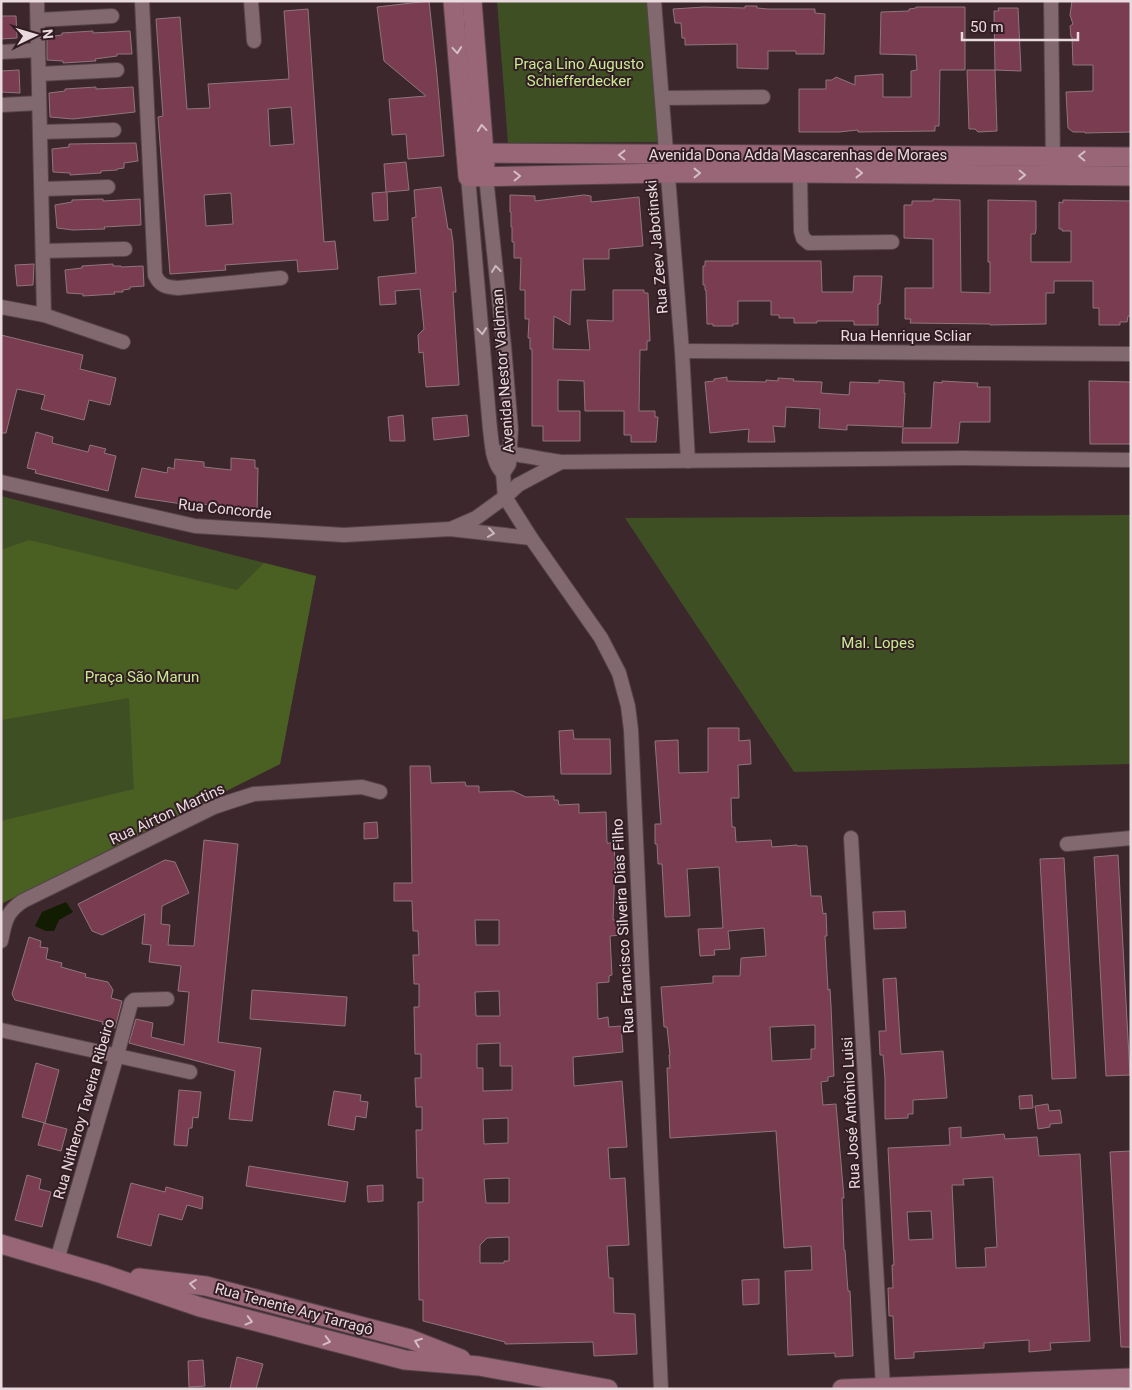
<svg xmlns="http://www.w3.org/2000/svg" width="1132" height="1390" font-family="Roboto,sans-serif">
  <rect width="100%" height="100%" fill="#3c272d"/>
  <g fill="#3f4f24">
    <polygon points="497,1 650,1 661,142 508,143"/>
    <polygon points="1,496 316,576 280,764 3,903 1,911"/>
    <polygon points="1131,515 1131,764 794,772 625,518"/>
  </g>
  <polygon fill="#4a6023" points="29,540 237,590 264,563 316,576 280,764 3,903 1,900 1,821 134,789 129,698 1,720 1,550"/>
  <polygon fill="#121c00" points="66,902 73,912 59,920 54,931 46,931 35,926 42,912"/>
  <g fill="#7a3c51" stroke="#8f757c" fill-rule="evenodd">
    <polygon points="429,1 437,75 444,156 408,159 406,134 392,135 389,99 426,96 384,61 377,7"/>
    <polygon points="1072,1 1131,1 1131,132 1085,133 1085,132 1073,132 1068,128 1066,92 1093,91 1093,65 1073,65 1072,37 1071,37 1070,26 1073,24 1070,15"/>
    <polygon points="745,6 757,6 757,8 768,9 815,9 815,13 825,14 824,54 796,54 796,51 768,51 768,69 737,68 737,44 685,45 685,38 682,38 681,23 675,23 673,9 704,7 745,8"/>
    <polygon points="916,7 965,7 965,70 940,70 939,126 935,126 935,131 858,132 858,130 839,132 799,132 799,89 826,89 826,80 832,80 836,77 855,85 855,76 883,74 883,97 911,97 911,71 917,70 916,55 880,54 881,12 909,11 909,9 916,8"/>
    <polygon points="998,8 1018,8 1021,71 995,70 994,11 999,11"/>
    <path d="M308,9L324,242L335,241L338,269L298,272L297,260L225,265L226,270L170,274L158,117L163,116L156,19L180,17L187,109L210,108L208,84L289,79L284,11ZM291,107L294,144L270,146L268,109ZM231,193L233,224L206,226L204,195Z"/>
    <polygon points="1,16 16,16 17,38 1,39"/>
    <polygon points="93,31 93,33 130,31 132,54 117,54 117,56 95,59 96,61 63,63 63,61 47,60 47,37 62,35 62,33"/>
    <polygon points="19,70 20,93 1,92 1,71"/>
    <polygon points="967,70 995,70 997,131 978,132 975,129 969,129"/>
    <polygon points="96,87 96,89 133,87 135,112 73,119 50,117 49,93 65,91 65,89"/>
    <polygon points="136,143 138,161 124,163 124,168 117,169 117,170 101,171 101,173 70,175 70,173 53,172 52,149 69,147 69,144"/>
    <polygon points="406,162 409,190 387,192 388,220 374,221 372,193 386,192 384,164"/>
    <polygon points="441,187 448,229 451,229 453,242 456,292 453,292 459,385 426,387 423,352 419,353 418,335 424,329 420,289 395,291 396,304 380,305 378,277 416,273 412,218 416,217 414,190"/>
    <polygon points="510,195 535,196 535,201 584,195 591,196 591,202 639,197 643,246 609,249 609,259 583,259 585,290 571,290 570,325 554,316 553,349 590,350 587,320 613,321 613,290 644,290 644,293 648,293 650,341 647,341 647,350 640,350 639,411 655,411 655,417 658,417 656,442 631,442 631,435 624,435 624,411 585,411 584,381 558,380 558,411 580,411 580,441 543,441 543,426 532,426 532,349 530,349 530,338 528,338 529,319 525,319 525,290 520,290 521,258 514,258 514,242 512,242 512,227 511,227 511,212 510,212"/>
    <polygon points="103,199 103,201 140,199 141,225 104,227 105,229 73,230 57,228 55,205 72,202 72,200"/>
    <polygon points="933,199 960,200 961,292 990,293 990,262 988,262 988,200 1036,201 1036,230 1035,234 1031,234 1031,262 1071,262 1071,231 1062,231 1062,229 1059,229 1059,202 1063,203 1063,200 1131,201 1131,316 1128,316 1127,322 1120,322 1120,325 1099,325 1099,308 1093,308 1093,281 1054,281 1054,293 1046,293 1046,324 990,325 990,324 910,323 911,319 905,319 905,288 933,288 933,239 904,238 904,205 912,205 912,201 933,201"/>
    <polygon points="705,261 821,261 822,292 853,292 854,276 882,276 880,304 878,304 878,325 854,325 854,321 817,321 817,323 794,323 794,318 779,318 779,315 771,315 771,301 738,301 738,324 733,324 733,326 713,326 713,324 707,324 706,290 705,290 705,285 703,285 703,266 705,266"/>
    <polygon points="34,264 33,285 17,286 15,265"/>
    <polygon points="113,264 113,266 121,266 121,267 143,266 144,286 130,287 130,289 123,290 123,292 114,292 115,294 83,296 83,294 67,293 65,270 82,268 82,266"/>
    <polygon points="1,335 83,355 80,369 116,378 110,405 89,400 84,420 41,409 45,395 17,389 6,433 1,433"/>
    <polygon points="727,377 727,381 766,382 766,380 778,381 778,378 794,379 793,381 822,382 821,393 849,395 850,382 879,383 879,380 904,382 904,393 905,393 903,427 847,425 847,430 819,428 820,409 786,407 785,427 773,426 775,442 748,442 749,429 710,433 705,382 714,381 714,379"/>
    <polygon points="942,381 978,383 977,387 990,387 990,422 960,422 958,443 902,443 903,428 931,428 934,382 942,383"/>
    <polygon points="1089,381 1131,382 1131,444 1090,444"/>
    <polygon points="403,415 405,441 390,441 388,417"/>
    <polygon points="467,415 469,436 434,440 432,418"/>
    <polygon points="36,432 53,437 52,443 88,452 90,445 106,449 104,453 116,456 108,491 35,473 36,470 27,468"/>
    <polygon points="231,458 255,460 255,468 258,468 257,511 228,509 228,506 200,504 200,506 189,505 135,497 142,468 167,473 168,467 174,469 175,459 204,462 204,467 231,470"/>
    <path d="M708,728H739V741L750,740L751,764L738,765L739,798H731L732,827H735L736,842L771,840L772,847L797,845V846H807L811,896H821L823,914L826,913L827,936H825L828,990L830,989L831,1006L834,1076L828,1077V1081L821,1082L823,1105L836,1104L844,1198H842L844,1250H845L848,1291H850L853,1356L835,1357V1353L788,1355L785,1271L812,1270L811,1246L784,1248L776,1131L670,1138L667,1068H670L669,1055H670L667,1027H664L661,987L713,983V976H740L741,958L766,956L764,928L728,931L730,949L714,950L715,955L700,956L698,929L723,928L719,867L687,869L690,916L665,917L662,864H658L657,844H655V824H661L655,741L678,740L679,773L708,772ZM815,1025V1049H811V1059L772,1061L770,1027Z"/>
    <polygon points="573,730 574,739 610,739 611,774 561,774 559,731"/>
    <path d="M410,766H430L431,783L465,782L466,786H479V792L513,791L526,797L554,796V800H558L559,805L579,804V813L606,812L607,843H614L615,863L613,920H621V935L610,936L612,975L609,976V982L597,983L598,1019L608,1017L609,1027L621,1026L623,1052L573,1057L574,1086L622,1081L627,1147L608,1148L610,1179L625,1178L629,1245L607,1246L609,1278H613L614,1313L635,1314L637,1354L594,1356L593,1342L505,1344V1342L423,1321V1300H419L418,1202H423V1178H417L416,1130H422V1107H416L415,1078H421V1054H415L414,1007H419V984H414L413,955H419L418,931H413L412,901H394V883H412ZM475,920H499V945H476ZM499,991L500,1016H476L475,992ZM500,1043V1066H512V1090L483,1091V1068H477V1044ZM508,1118V1143L484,1144L483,1119ZM509,1178V1203H486L484,1179ZM509,1237V1261H504V1263H480V1245L487,1238Z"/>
    <polygon points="377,822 378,838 364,839 364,823"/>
    <polygon points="204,840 238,844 218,1042 261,1048 252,1121 229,1119 235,1071 129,1043 136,1019 153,1023 151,1037 184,1045 189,992 178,991 181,966 149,962 151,945 142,944 145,914 102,935 92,931 78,904 165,860 175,862 189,893 162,906 161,924 170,925 168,945 194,946"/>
    <polygon points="1118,855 1130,1075 1106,1076 1094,857"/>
    <polygon points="1064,858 1076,1078 1052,1079 1040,859"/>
    <polygon points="905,911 906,928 874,929 873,912"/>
    <polygon points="29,937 41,941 40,947 48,948 46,959 62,963 61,967 86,974 85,977 108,982 113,990 111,998 122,1001 115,1028 102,1024 103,1022 15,1000 12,994"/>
    <polygon points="896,978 901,1054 943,1051 947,1098 913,1100 913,1114 908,1114 908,1118 885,1119 885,1078 883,1055 880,1055 879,1031 886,1031 883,979"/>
    <polygon points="252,990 347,997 345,1026 250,1019"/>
    <polygon points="36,1063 59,1070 45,1123 22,1117"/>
    <polygon points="179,1090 201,1092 198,1118 193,1117 192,1128 189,1128 187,1146 174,1145"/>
    <polygon points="334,1091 361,1095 360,1101 368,1102 366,1118 356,1116 354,1130 328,1125"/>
    <polygon points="1032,1095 1033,1108 1020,1109 1019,1096"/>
    <polygon points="1048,1104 1049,1111 1060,1110 1062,1123 1050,1124 1050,1127 1038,1129 1035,1106"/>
    <polygon points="44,1123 67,1129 61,1151 38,1145"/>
    <path d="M961,1127V1138L1004,1134L1005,1139L1037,1137L1039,1156L1080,1154L1090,1341L1050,1343L1051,1350L1029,1352V1340L984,1343V1348L914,1352V1358L895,1359L893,1316H889L888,1288H893L892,1265H894L888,1148L950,1145L949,1128ZM993,1177L997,1247L985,1248L986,1267L956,1268L952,1185H964L963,1179ZM931,1211L933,1239L909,1240L907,1212Z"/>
    <polygon points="1131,1151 1131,1347 1121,1347 1110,1152"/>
    <polygon points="249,1166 348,1182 345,1202 246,1186"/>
    <polygon points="27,1175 41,1179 39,1189 51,1192 42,1227 15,1220"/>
    <polygon points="131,1183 165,1192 166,1187 203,1197 202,1209 187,1205 182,1220 159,1214 151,1246 117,1237"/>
    <polygon points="383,1185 383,1201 368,1202 367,1186"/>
    <polygon points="759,1279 759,1304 743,1305 742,1280"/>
    <polygon points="237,1357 263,1364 256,1389 230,1389"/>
    <polygon points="203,1360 205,1386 189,1387 188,1361"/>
  </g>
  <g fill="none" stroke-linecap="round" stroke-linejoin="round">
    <g stroke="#56444a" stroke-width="16">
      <g id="minor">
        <polyline points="37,1 44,315"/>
        <path d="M142,1L155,275C160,286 166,287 178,288L281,278"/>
        <polyline points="251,1 254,41"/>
        <polyline points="654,1 682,351 688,461"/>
        <polyline points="1051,1 1053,165"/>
        <polyline points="38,20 112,16"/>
        <polyline points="1,52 38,50"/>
        <polyline points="39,74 117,70"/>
        <polyline points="662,98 763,97"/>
        <polyline points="1,105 39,103"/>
        <polyline points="40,132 114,130"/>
        <polyline points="800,173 801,231 803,238 809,243 892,242"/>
        <path d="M468,177L490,429C492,443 492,463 503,473"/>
        <polyline points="486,177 504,346 511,429 509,464 503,473"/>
        <polyline points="42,189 108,187"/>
        <polyline points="43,251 125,249"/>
        <polyline points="1,307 44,315 123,342"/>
        <polyline points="682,351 1131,354"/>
        <path d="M493,452C516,453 538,459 561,462L963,458L1131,460"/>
        <polyline points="503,473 505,497 531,538 601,638 619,673 628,706 631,730 661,1389"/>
        <polyline points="1,482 195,526 344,535 450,529 531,538"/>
        <polyline points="453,528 476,518 505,497 518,485 561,462"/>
        <polyline points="851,838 883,1387"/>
        <polyline points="1067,844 1131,838"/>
        <path d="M1,941C5,922 6,912 23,901L214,807L235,800L254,794L362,787L380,792"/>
        <polyline points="1,1030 190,1072"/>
        <polyline points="57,1260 117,1055 131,1003 134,1000 167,999"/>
      </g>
    </g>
    <g stroke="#56444a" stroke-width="21">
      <g id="secondary">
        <polyline points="453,1 468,177 667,173 800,173 1131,176"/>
        <polyline points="472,1 485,165"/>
        <polyline points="466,153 1131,157"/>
        <polyline points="1,1244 103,1274 200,1307 405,1360 479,1366 608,1389"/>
        <polyline points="139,1278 206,1286 410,1339 461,1359"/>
        <polyline points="842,1389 1131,1378"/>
      </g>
    </g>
    <use href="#minor" stroke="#82686f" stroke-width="14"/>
    <use href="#secondary" stroke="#986676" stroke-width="19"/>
  </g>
  <defs><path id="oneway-chevron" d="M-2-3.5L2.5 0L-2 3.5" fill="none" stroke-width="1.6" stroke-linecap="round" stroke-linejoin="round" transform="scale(1.25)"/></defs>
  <g stroke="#d4bdc4">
    <use href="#oneway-chevron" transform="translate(457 50) rotate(85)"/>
    <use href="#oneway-chevron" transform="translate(482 128) rotate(-95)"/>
    <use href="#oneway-chevron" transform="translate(622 155) rotate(-179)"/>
    <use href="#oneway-chevron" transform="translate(1082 156) rotate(-179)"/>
    <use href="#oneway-chevron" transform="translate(697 173)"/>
    <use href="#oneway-chevron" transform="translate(859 173) rotate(1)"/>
    <use href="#oneway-chevron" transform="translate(1022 175) rotate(1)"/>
    <use href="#oneway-chevron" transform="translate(517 176) rotate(-1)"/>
    <use href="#oneway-chevron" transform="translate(193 1284) rotate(-173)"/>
    <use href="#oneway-chevron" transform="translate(249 1321) rotate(15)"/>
    <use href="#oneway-chevron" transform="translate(327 1341) rotate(14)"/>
    <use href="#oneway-chevron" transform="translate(418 1342) rotate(-159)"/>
  </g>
  <g stroke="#c9b8bd">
    <use href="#oneway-chevron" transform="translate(496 269) rotate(-96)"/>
    <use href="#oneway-chevron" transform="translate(482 331) rotate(85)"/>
    <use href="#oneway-chevron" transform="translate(491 533) rotate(8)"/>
  </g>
  <g text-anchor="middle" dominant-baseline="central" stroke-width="4" stroke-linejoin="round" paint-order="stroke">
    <g font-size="15" fill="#c8eb92" stroke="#321d24">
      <text x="579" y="64">Praça Lino Augusto<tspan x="579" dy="17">Schiefferdecker</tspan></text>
      <text x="878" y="643">Mal. Lopes</text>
      <text x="142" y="677">Praça São Marun</text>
    </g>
    <g font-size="15" fill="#e8dade" stroke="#321d24">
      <text x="798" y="155">Avenida Dona Adda Mascarenhas de Moraes</text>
      <text transform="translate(657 247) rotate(-95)">Rua Zeev Jabotinski</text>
      <text x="906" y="336">Rua Henrique Scliar</text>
      <text transform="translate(503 371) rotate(-94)">Avenida Nestor Valdman</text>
      <text transform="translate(225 509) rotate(6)">Rua Concorde</text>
      <text transform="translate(167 814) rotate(-25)">Rua Airton Martins</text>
      <text transform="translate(623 926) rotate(-93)">Rua Francisco Silveira Dias Filho</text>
      <text transform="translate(84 1109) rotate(-74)">Rua Nitheroy Taveira Ribeiro</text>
      <text transform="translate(851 1113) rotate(-93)">Rua José Antônio Luisi</text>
      <text transform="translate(294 1309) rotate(15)">Rua Tenente Ary Tarragô</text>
    </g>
  </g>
  <rect width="1132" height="1390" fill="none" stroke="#e8dade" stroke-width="5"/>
  <g transform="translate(35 35) rotate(85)" stroke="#321d24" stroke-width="4" paint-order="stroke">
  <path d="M0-4L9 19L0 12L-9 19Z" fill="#e8dade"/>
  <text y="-8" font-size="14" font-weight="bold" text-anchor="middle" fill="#e8dade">N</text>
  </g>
  <path d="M962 32v8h116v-8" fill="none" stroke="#e8dade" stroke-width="2.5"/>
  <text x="970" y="32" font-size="15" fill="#e8dade" stroke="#321d24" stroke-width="4" paint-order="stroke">50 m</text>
</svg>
